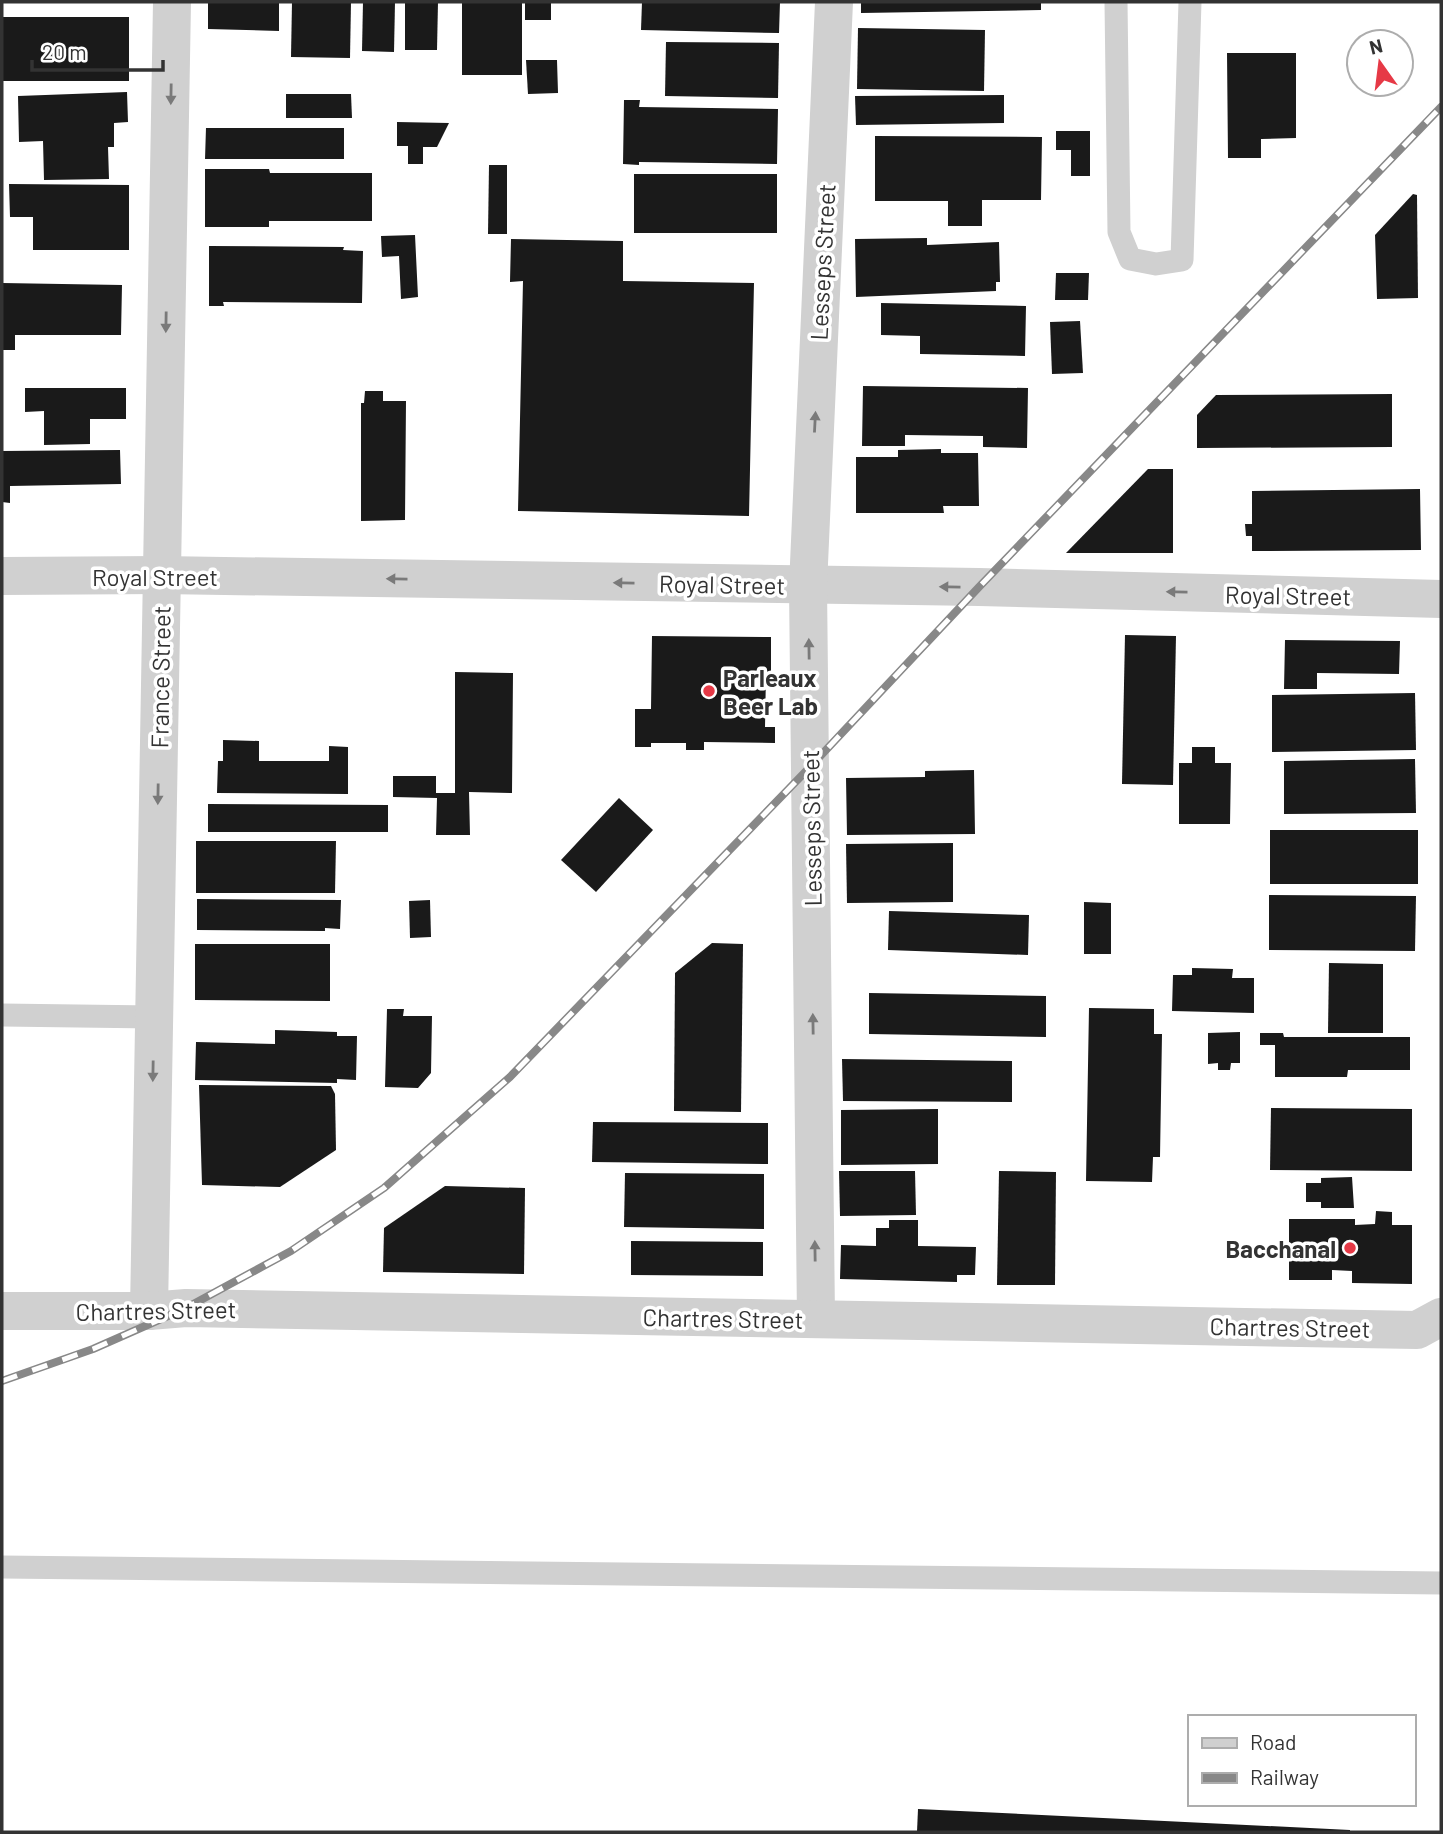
<svg xmlns="http://www.w3.org/2000/svg" width="1443" height="1834" font-family="Barlow,sans-serif">
  <rect width="100%" height="100%" fill="#fff"/>
  <g fill="#1a1a1a">
    <polygon points="208,2 279,2 279,31 208,29"/>
    <polygon points="292,2 351,2 350,58 291,57"/>
    <polygon points="363,2 395,2 394,52 362,51"/>
    <polygon points="405,2 438,2 437,50 405,50"/>
    <rect x="462" y="2" width="60" height="73"/>
    <rect x="525" y="2" width="26" height="18"/>
    <polygon points="642,2 780,2 779,33 641,30"/>
    <polygon points="861,2 1041,2 1041,10 861,13"/>
    <rect x="2" y="17" width="127" height="64"/>
    <polygon points="858,28 985,30 984,91 857,89"/>
    <polygon points="666,42 779,43 778,98 665,96"/>
    <polygon points="1227,53 1296,53 1296,138 1261,139 1261,158 1228,158"/>
    <polygon points="526,60 557,60 558,93 528,94"/>
    <polygon points="127,92 128,122 114,123 114,147 108,147 109,179 44,180 43,141 19,142 18,96"/>
    <polygon points="286,94 351,94 352,118 286,118"/>
    <polygon points="1004,95 1004,123 856,125 855,96"/>
    <polygon points="624,100 640,100 639,107 778,109 777,164 639,162 639,165 623,164"/>
    <polygon points="397,122 449,123 437,147 423,147 423,164 408,164 408,146 397,146"/>
    <polygon points="206,128 344,128 344,159 205,159"/>
    <polygon points="1056,131 1090,131 1090,176 1071,176 1071,150 1056,150"/>
    <polygon points="875,136 1042,137 1041,200 982,200 982,226 948,226 948,201 875,201"/>
    <polygon points="489,165 507,165 507,234 488,234"/>
    <polygon points="205,169 269,169 270,173 372,173 372,221 269,221 269,227 205,227"/>
    <rect x="634" y="174" width="143" height="59"/>
    <polygon points="9,184 129,185 129,250 33,250 33,217 10,217"/>
    <polygon points="1413,194 1417,195 1418,298 1377,299 1375,235"/>
    <polygon points="415,235 418,297 401,299 399,256 382,257 381,236"/>
    <polygon points="927,238 927,245 999,242 1000,282 996,282 996,291 856,297 855,239"/>
    <polygon points="511,239 623,241 623,281 754,283 749,516 518,511 523,281 510,282"/>
    <polygon points="209,246 344,247 343,250 363,251 362,303 223,302 224,306 209,306"/>
    <polygon points="1056,273 1089,273 1088,300 1055,300"/>
    <polygon points="2,283 122,285 121,335 15,335 15,350 2,350"/>
    <polygon points="881,303 1026,306 1025,356 920,354 920,336 881,335"/>
    <polygon points="1080,321 1083,373 1052,374 1050,322"/>
    <polygon points="863,386 1028,388 1027,448 983,447 983,436 905,435 905,446 862,446"/>
    <polygon points="25,388 126,388 126,419 90,419 90,444 44,445 44,411 25,412"/>
    <polygon points="365,391 383,391 383,401 406,401 405,520 361,521 361,403 364,403"/>
    <polygon points="1392,394 1392,447 1197,448 1197,415 1216,395"/>
    <polygon points="941,449 941,453 978,453 979,506 943,506 944,513 856,513 856,457 898,457 898,450"/>
    <polygon points="120,450 121,484 10,486 10,503 2,502 2,451"/>
    <polygon points="1148,469 1173,469 1173,553 1066,553"/>
    <polygon points="1420,489 1421,550 1252,551 1252,536 1246,536 1245,524 1252,524 1252,491"/>
    <polygon points="1125,635 1176,636 1173,785 1122,784"/>
    <polygon points="652,636 771,637 771,672 766,673 765,727 775,727 775,743 704,742 704,750 686,750 686,743 651,743 651,747 635,747 635,709 651,709"/>
    <polygon points="1285,640 1400,641 1399,674 1317,673 1317,689 1284,689"/>
    <polygon points="455,672 513,673 512,793 469,792 470,835 436,835 437,798 393,797 393,776 436,776 436,793 455,793"/>
    <polygon points="1415,693 1416,750 1272,752 1272,695"/>
    <polygon points="223,740 259,741 259,761 329,761 329,746 348,747 348,794 217,793 218,761 223,761"/>
    <polygon points="1192,747 1215,747 1215,763 1231,763 1230,824 1179,824 1179,763 1192,763"/>
    <polygon points="1415,759 1416,813 1284,814 1284,761"/>
    <polygon points="974,770 975,834 847,835 846,778 925,777 925,771"/>
    <polygon points="619,798 653,830 596,892 561,860"/>
    <polygon points="208,804 388,805 388,832 208,832"/>
    <rect x="1270" y="830" width="148" height="54"/>
    <polygon points="196,841 336,841 335,893 196,893"/>
    <polygon points="953,843 953,902 847,903 846,844"/>
    <polygon points="1269,895 1416,896 1415,951 1269,950"/>
    <polygon points="197,899 341,900 340,929 325,928 325,931 197,930"/>
    <polygon points="430,900 431,937 410,938 409,901"/>
    <polygon points="1084,902 1111,903 1111,954 1084,954"/>
    <polygon points="889,911 1029,915 1028,955 888,950"/>
    <polygon points="712,943 743,944 741,1112 674,1111 675,973"/>
    <polygon points="195,944 330,944 330,1001 195,1000"/>
    <polygon points="1329,963 1383,964 1383,1033 1328,1033"/>
    <polygon points="1192,968 1233,969 1232,978 1254,978 1254,1013 1172,1011 1173,975 1192,975"/>
    <polygon points="869,993 1046,996 1046,1037 869,1034"/>
    <polygon points="1089,1008 1154,1009 1154,1034 1162,1034 1160,1157 1153,1157 1152,1182 1086,1181"/>
    <polygon points="387,1009 404,1009 403,1016 432,1016 431,1073 418,1088 385,1087"/>
    <polygon points="275,1030 337,1032 337,1036 357,1036 356,1080 337,1079 337,1083 195,1080 196,1042 275,1044"/>
    <polygon points="1240,1032 1240,1063 1231,1063 1230,1070 1218,1070 1218,1063 1208,1064 1208,1033"/>
    <polygon points="1260,1033 1283,1033 1284,1037 1410,1037 1410,1070 1348,1070 1347,1077 1275,1077 1275,1045 1260,1045"/>
    <polygon points="842,1059 1012,1061 1012,1102 843,1101"/>
    <polygon points="199,1085 331,1086 335,1094 336,1150 280,1187 202,1185"/>
    <polygon points="1271,1108 1412,1109 1412,1171 1270,1170"/>
    <polygon points="938,1109 938,1164 841,1165 841,1110"/>
    <polygon points="593,1122 768,1123 768,1164 592,1162"/>
    <polygon points="839,1171 915,1171 916,1215 840,1216"/>
    <polygon points="999,1171 1056,1172 1055,1285 997,1285"/>
    <polygon points="625,1173 764,1174 764,1229 624,1227"/>
    <polygon points="1352,1177 1354,1208 1321,1208 1321,1202 1306,1202 1306,1183 1321,1183 1321,1178"/>
    <polygon points="445,1186 525,1188 524,1274 383,1272 384,1228"/>
    <polygon points="1376,1211 1392,1212 1392,1225 1412,1225 1412,1284 1352,1283 1352,1271 1332,1270 1332,1280 1289,1280 1289,1219 1355,1219 1355,1225 1375,1224"/>
    <polygon points="889,1220 918,1220 918,1246 976,1247 975,1275 957,1275 957,1282 840,1279 841,1245 876,1246 876,1228 889,1228"/>
    <polygon points="631,1241 763,1242 763,1276 631,1275"/>
    <polygon points="918,1809 1350,1830 1350,1832 917,1832"/>
  </g>
  <g fill="none" stroke-linecap="round" stroke-linejoin="round">
    <g stroke="#d0d0d0" stroke-width="23">
      <polyline points="1116,2 1119,232 1130,259 1156,264 1182,260 1190,2"/>
      <polyline points="2,1015 154,1017"/>
      <polyline points="2,1567 1441,1583"/>
    </g>
    <g stroke="#d0d0d0" stroke-width="38">
      <polyline points="2,576 161,575 979,587 1441,599"/>
      <polyline points="149,1311 172,2"/>
      <polyline points="816,1319 808,586 834,2"/>
    </g>
    <polyline stroke="#d0d0d0" stroke-width="38" points="2,1311 149,1311 186,1308 1417,1330 1441,1317"/>
    <g stroke="#888" stroke-width="8">
      <polyline id="rail" points="2,1381 93,1349 186,1308 291,1251 384,1188 510,1077 810,767 979,587 1441,107"/>
    </g>
    <use href="#rail" stroke="#fff" stroke-width="5" stroke-dasharray="16" stroke-linecap="butt"/>
  </g>
  <defs><path id="oneway-solid" d="M-6-.8H1V-3.2L6.5 0L1 3.2V.8H-6Z" transform="scale(1.75)"/></defs>
  <g fill="#7a7a7a">
    <use href="#oneway-solid" transform="translate(171 94) rotate(91)"/>
    <use href="#oneway-solid" transform="translate(166 322) rotate(91)"/>
    <use href="#oneway-solid" transform="translate(815 422) rotate(-87)"/>
    <use href="#oneway-solid" transform="translate(397 579) rotate(-179)"/>
    <use href="#oneway-solid" transform="translate(624 583) rotate(-179)"/>
    <use href="#oneway-solid" transform="translate(950 587) rotate(-179)"/>
    <use href="#oneway-solid" transform="translate(1177 592) rotate(-179)"/>
    <use href="#oneway-solid" transform="translate(809 649) rotate(-91)"/>
    <use href="#oneway-solid" transform="translate(158 794) rotate(91)"/>
    <use href="#oneway-solid" transform="translate(813 1024) rotate(-91)"/>
    <use href="#oneway-solid" transform="translate(153 1071) rotate(91)"/>
    <use href="#oneway-solid" transform="translate(815 1251) rotate(-91)"/>
  </g>
  <g fill="#e63946" stroke="#fff" stroke-width="2.5">
    <circle cx="709" cy="691" r="7"/>
    <circle cx="1350" cy="1248" r="7"/>
  </g>
  <g text-anchor="middle" dominant-baseline="central" stroke-width="7" stroke-linejoin="round" paint-order="stroke">
    <g font-size="24" fill="#333" stroke="#fff">
      <text transform="translate(822 262) rotate(-87)">Lesseps Street</text>
      <text x="155" y="576">Royal Street</text>
      <text transform="translate(722 584) rotate(1)">Royal Street</text>
      <text transform="translate(1288 595) rotate(1)">Royal Street</text>
      <text transform="translate(160 677) rotate(-89)">France Street</text>
      <text transform="translate(811 828) rotate(-91)">Lesseps Street</text>
      <text transform="translate(156 1310) rotate(-1)">Chartres Street</text>
      <text transform="translate(723 1318) rotate(1)">Chartres Street</text>
      <text transform="translate(1290 1327) rotate(1)">Chartres Street</text>
    </g>
    <g font-size="24" font-weight="bold" fill="#333" stroke="#fff" text-anchor="start">
      <text x="723" y="677">Parleaux<tspan x="723" dy="28">Beer Lab</tspan></text>
      <text x="1336" y="1248" text-anchor="end">Bacchanal</text>
    </g>
  </g>
  <rect width="1443" height="1834" fill="none" stroke="#333333" stroke-width="7"/>
  <rect x="1188" y="1715" width="228" height="91" fill="#ffffff" stroke="#adadad" stroke-width="2"/>
  <rect x="1202" y="1738" width="35" height="10" fill="#d0d0d0" stroke="#adadad" stroke-width="2"/>
  <text x="1250" y="1750" font-size="21" fill="#333333">Road</text>
  <rect x="1202" y="1773" width="35" height="10" fill="#888888" stroke="#adadad" stroke-width="2"/>
  <text x="1250" y="1785" font-size="21" fill="#333333">Railway</text>
  <g transform="translate(1380 63) rotate(346)"><circle r="33" fill="#ffffff" stroke="#adadad" stroke-width="2"/>
  <path d="M0-5L12 26L0 18L-12 26Z" fill="#e63946"/>
  <text y="-10" font-size="19" font-weight="bold" text-anchor="middle" fill="#333333">N</text>
  </g>
  <path d="M32 60v10h131v-10" fill="none" stroke="#333333" stroke-width="3.5"/>
  <text x="42" y="60" font-size="21" fill="#333333" stroke="#ffffff" stroke-width="5" paint-order="stroke">20 m</text>
</svg>
